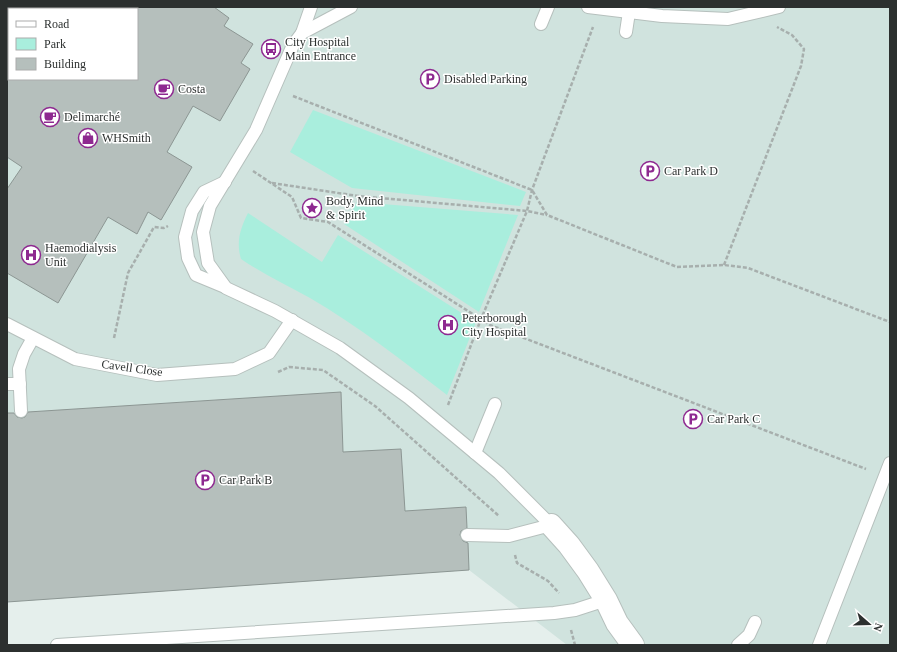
<svg xmlns="http://www.w3.org/2000/svg" width="897" height="652" font-family="'Times New Roman',serif">
  <rect width="100%" height="100%" fill="#e5efec"/>
  <path fill="#d0e3de" fill-rule="evenodd" d="M7,7H890V645H567L469,570L7,602ZM9,9H137V79H9Z"/>
  <g fill="#a9eedd">
    <polygon points="313,110 526,192 520,206 352,188 290,152"/>
    <polygon points="357,202 518,215 479,312 344,224"/>
    <path d="M248,213L322,262L338,235L476,322L447,395C403,361 358,326 310,298C286,285 263,274 241,259C236,242 240,229 248,213Z"/>
  </g>
  <g fill="#b5bfbc" stroke="#8c9693">
    <polygon points="137,7 214,7 229,18 224,26 253,44 241,63 250,69 220,121 193,106 167,152 192,167 161,220 148,212 137,234 108,217 58,303 7,273 7,189 22,167 7,157 7,79 137,79"/>
    <polygon points="341,392 343,452 401,449 405,511 466,507 467,528 461,531 460,535 463,541 468,543 469,570 7,602 7,413 14,413 17,417 22,418 25,417 28,412"/>
  </g>
  <g fill="none" stroke-linecap="round" stroke-linejoin="round">
    <g stroke="#b6c0bd" stroke-width="14">
      <g id="lane">
        <polyline points="351,7 302,33 293,45 256,130 210,206 203,232 208,263 226,288 275,311 340,348 409,398 499,473 551,525"/>
        <polyline points="588,7 662,16 728,19 779,7"/>
        <polyline points="541,24 548,7"/>
        <polyline points="626,32 629,12 634,8"/>
        <polyline points="302,33 311,7"/>
        <polyline points="225,287 196,275 188,258 185,237 192,211 204,192 225,182"/>
        <polyline points="7,324 75,359 157,375 235,369 269,353 292,320"/>
        <polyline points="7,384 20,384"/>
        <polyline points="21,411 19,369 24,354 33,338"/>
        <polyline points="475,453 495,404"/>
        <polyline points="467,535 509,536 551,525"/>
        <polyline points="57,645 554,613 575,610 606,600"/>
        <polyline points="738,645 749,635 755,622"/>
        <polyline points="819,645 890,463"/>
      </g>
    </g>
    <g stroke="#b6c0bd" stroke-width="24">
      <polyline id="street" points="551,525 569,545 588,571 606,600 617,623 633,645"/>
    </g>
    <g stroke="#a7afad" stroke-width="2.5" stroke-dasharray="4 2" stroke-linecap="butt">
      <polyline points="36,7 39,9"/>
      <polyline points="293,96 532,190 547,215 677,267 724,265 748,268 890,322"/>
      <polyline points="253,171 292,197 301,218 328,222 490,325 866,469"/>
      <polyline points="272,183 358,196 527,211 547,215"/>
      <polyline points="724,265 801,66 804,49 792,35 777,27"/>
      <polyline points="114,338 128,273 154,227 164,228 168,226"/>
      <polyline points="278,372 289,367 323,370 375,406 499,516"/>
      <polyline points="448,405 481,319 527,211 532,190 593,27"/>
      <polyline points="515,555 517,563 548,581 559,593"/>
      <polyline points="571,630 575,645"/>
    </g>
    <use href="#lane" stroke="#fff" stroke-width="12"/>
    <use href="#street" stroke="#fff" stroke-width="22"/>
  </g>
  <defs>
    <g id="bus-ring" transform="scale(1)"><circle r="9.5" fill="#fff" stroke="#8e2990" stroke-width="1.5"/><path d="M-5-6H5V4H4V6H2V4H-2V6H-4V4H-5ZM-3.5-4V0h7V-4ZM-3.5 1.2v1.5H-2V1.2ZM2 1.2v1.5H3.5V1.2Z" fill="#8e2990"/></g>
    <g id="parking-ring" transform="scale(1)"><circle r="9.5" fill="#fff" stroke="#8e2990" stroke-width="1.5"/><path d="M-3.5-5.5H1a3.5 3.5 0 0 1 0 7H-1V5.5H-3.5ZM-1-3.4V-.6H.8a1.4 1.4 0 0 0 0-2.8Z" fill="#8e2990"/></g>
    <g id="cafe-ring" transform="scale(1)"><circle r="9.5" fill="#fff" stroke="#8e2990" stroke-width="1.5"/><path d="M-5.5-4.5H6V0H3Q3 3.5 0 3.5H-2.5Q-5.5 3.5-5.5 0ZM3-3.2v2h1.7v-2ZM-6 4.5H4V6H-6Z" fill="#8e2990"/></g>
    <g id="shop-ring" transform="scale(1)"><circle r="9.5" fill="#fff" stroke="#8e2990" stroke-width="1.5"/><path d="M-5-2.5h2.3a2.7 3.5 0 0 1 5.4 0H5L5.5 6h-11ZM-1.5-2.5h3a1.5 2.3 0 0 0-3 0Z" fill="#8e2990"/></g>
    <g id="sight-ring" transform="scale(1)"><circle r="9.5" fill="#fff" stroke="#8e2990" stroke-width="1.5"/><path d="M0-6L1.8-2.2L6-1.7L2.9 1.2L3.7 5.4L0 3.3L-3.7 5.4L-2.9 1.2L-6-1.7L-1.8-2.2Z" fill="#8e2990"/></g>
    <g id="hospital-ring" transform="scale(1)"><circle r="9.5" fill="#fff" stroke="#8e2990" stroke-width="1.5"/><path d="M-5-5h3v3.5h4V-5h3V5h-3V1.5h-4V5h-3Z" fill="#8e2990"/></g>
  </defs>
  <g fill-rule="evenodd">
    <use href="#bus-ring" x="271" y="49"/>
    <use href="#parking-ring" x="430" y="79"/>
    <use href="#cafe-ring" x="164" y="89"/>
    <use href="#cafe-ring" x="50" y="117"/>
    <use href="#shop-ring" x="88" y="138"/>
    <use href="#parking-ring" x="650" y="171"/>
    <use href="#sight-ring" x="312" y="208"/>
    <use href="#hospital-ring" x="31" y="255"/>
    <use href="#hospital-ring" x="448" y="325"/>
    <use href="#parking-ring" x="693" y="419"/>
    <use href="#parking-ring" x="205" y="480"/>
  </g>
  <g text-anchor="middle" dominant-baseline="central" stroke-width="3" stroke-linejoin="round" paint-order="stroke">
    <g font-size="12" fill="#2c302f" stroke="#fff" text-anchor="start">
      <text x="285" y="42">City Hospital<tspan x="285" dy="14">Main Entrance</tspan></text>
      <text x="444" y="79">Disabled Parking</text>
      <text x="178" y="89">Costa</text>
      <text x="64" y="117">Delimarché</text>
      <text x="102" y="138">WHSmith</text>
      <text x="664" y="171">Car Park D</text>
      <text x="326" y="201">Body, Mind<tspan x="326" dy="14">&amp; Spirit</tspan></text>
      <text x="45" y="248">Haemodialysis<tspan x="45" dy="14">Unit</tspan></text>
      <text x="462" y="318">Peterborough<tspan x="462" dy="14">City Hospital</tspan></text>
      <text x="707" y="419">Car Park C</text>
      <text x="219" y="480">Car Park B</text>
    </g>
    <g font-size="12" fill="#2c302f" stroke="#fff">
      <text transform="translate(132 368) rotate(8)">Cavell Close</text>
    </g>
  </g>
  <rect width="897" height="652" fill="none" stroke="#2c302f" stroke-width="16"/>
  <rect x="8" y="8" width="130" height="72" fill="#ffffff" stroke="#abacac"/>
  <rect x="16" y="21" width="20" height="6" fill="#ffffff" stroke="#abacac"/>
  <text x="44" y="28" font-size="12" fill="#2c302f">Road</text>
  <rect x="16" y="38" width="20" height="12" fill="#a9eedd" stroke="#abacac"/>
  <text x="44" y="48" font-size="12" fill="#2c302f">Park</text>
  <rect x="16" y="58" width="20" height="12" fill="#b5bfbc" stroke="#abacac"/>
  <text x="44" y="68" font-size="12" fill="#2c302f">Building</text>
  <g transform="translate(869 624) rotate(110)" stroke="#ffffff" stroke-width="3" paint-order="stroke">
  <path d="M0-3L7 15L0 10L-7 15Z" fill="#2c302f"/>
  <text y="-6" font-size="11" font-weight="bold" text-anchor="middle" fill="#2c302f">N</text>
  </g>
</svg>
